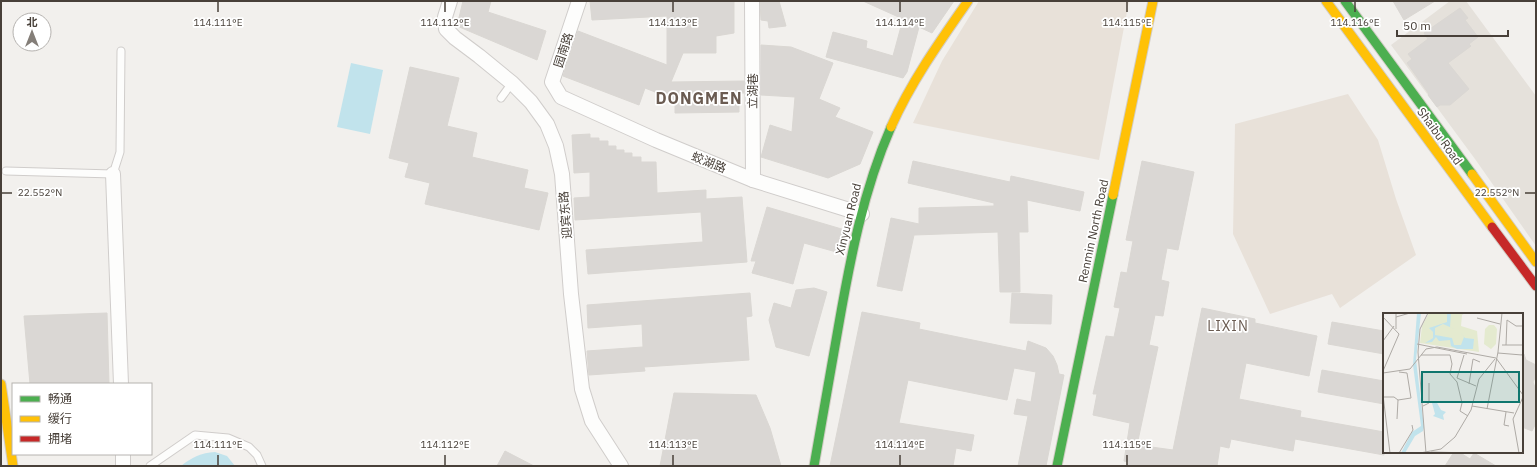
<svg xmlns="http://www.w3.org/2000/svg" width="1537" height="467" font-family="'IBM Plex Sans','Noto Sans SC',sans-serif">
  <rect width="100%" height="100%" fill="#f2f0ed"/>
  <polygon fill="#e5e1db" points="1450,1 1466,1 1536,96 1536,246 1475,159 1391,45"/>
  <g fill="#e8e1d9">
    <polygon points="979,1 1129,1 1099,160 913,123 942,61"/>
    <polygon points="1348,94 1378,140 1396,199 1416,255 1340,308 1332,294 1270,314 1233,234 1235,124"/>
  </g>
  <g fill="#c1e3ec">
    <polygon points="351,63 383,70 370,134 337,127"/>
    <path d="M215,452L227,456L235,466H181C192,457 201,453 215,452Z"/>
  </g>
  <g fill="#dad7d4" stroke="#dad7d3">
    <polygon points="463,1 491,1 488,12 546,31 537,60 457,26"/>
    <polygon points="590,1 734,1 734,33 716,36 716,53 683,53 671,82 744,81 744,93 739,93 739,112 675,113 675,100 645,88 639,105 563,76 578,31 667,65 667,16 592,20"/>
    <polygon points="760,1 779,1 786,26 769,28 768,21 761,20"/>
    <polygon points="863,1 954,1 932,33 919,27 907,72 903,78 826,57 833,32 867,41 866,48 893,56 903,19"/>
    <polygon points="1393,1 1435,1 1404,20"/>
    <polygon points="1460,8 1468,18 1465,20 1478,37 1469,44 1471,46 1448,63 1469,89 1450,105 1440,105 1437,107 1428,95 1429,94 1407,63 1412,59 1408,54 1428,39 1424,33"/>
    <polygon points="761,45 791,47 833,63 819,99 840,108 835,117 873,132 860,164 828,178 761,157 770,125 792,132 795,97 761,95"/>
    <polygon points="410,67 459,78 447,126 477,133 472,157 528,170 524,188 548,193 539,230 425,204 430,183 405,177 409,163 389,158"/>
    <polygon points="590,134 590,138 599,138 599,141 608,141 608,146 616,146 616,150 624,150 624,153 632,153 632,157 641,157 641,162 656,162 657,193 706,190 706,199 742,197 747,262 588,274 586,250 703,242 701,212 575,220 574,198 590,197 590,172 574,173 572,135"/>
    <polygon points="913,161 1010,182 1011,176 1084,192 1080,211 1027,200 1028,232 1019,232 1020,292 1000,292 998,232 914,235 902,291 877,286 891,218 919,224 919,208 994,206 994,203 908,183"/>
    <polygon points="1142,161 1194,172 1178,250 1167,248 1161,280 1169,282 1163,316 1155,315 1149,345 1158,347 1137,445 1173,450 1202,308 1255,319 1255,323 1317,336 1309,376 1246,363 1239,399 1301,411 1300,417 1384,432 1384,455 1295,439 1293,451 1231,439 1229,448 1220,446 1217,466 1128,466 1128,462 1124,461 1130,423 1093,415 1097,394 1093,394 1106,336 1114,337 1120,308 1114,307 1121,272 1127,273 1133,241 1126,240"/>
    <polygon points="767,207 845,230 840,253 804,243 793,284 752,273 756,261 751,261"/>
    <polygon points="814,288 827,292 809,356 776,347 769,320 774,303 791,308 796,290"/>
    <polygon points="750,293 752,316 746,317 749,360 644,367 645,371 589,375 587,351 643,347 642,324 588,328 587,305"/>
    <polygon points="1012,293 1052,295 1051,324 1010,323"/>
    <polygon points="862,312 920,323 919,329 1026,351 1028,341 1046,348 1053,356 1057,365 1059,374 1064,375 1046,466 1018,466 1028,416 1014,414 1017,399 1031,402 1036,372 1014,368 1007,400 908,380 899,423 974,435 971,451 956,448 953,466 830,466"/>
    <polygon points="107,313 109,384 30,384 24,316"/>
    <polygon points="1332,322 1384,331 1384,354 1328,344"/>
    <polygon points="1524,354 1526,360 1536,365 1536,376 1533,382 1536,390 1536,423 1532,431 1522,427 1522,355"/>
    <polygon points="1322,370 1384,381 1384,404 1318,392"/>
    <polygon points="674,393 756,395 770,428 781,466 660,466"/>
    <polygon points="505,451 534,466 497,466"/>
    <polygon points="1454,452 1459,452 1470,459 1474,453 1496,466 1445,466"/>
  </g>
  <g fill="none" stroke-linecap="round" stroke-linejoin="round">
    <g stroke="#d0cdcb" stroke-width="9">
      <g id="lane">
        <polyline points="501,98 512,83"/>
        <polyline points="6,171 113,174 120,152 121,51"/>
        <polyline points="150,466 195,435 228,438 249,447 257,455 262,466"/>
      </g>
    </g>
    <g stroke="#d0cdcb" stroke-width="16">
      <g id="street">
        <polyline points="450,1 445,17 446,29 455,38 479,56 512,83 531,102 547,124 556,146 562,174 571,294 582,389 592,421 621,466"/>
        <polyline points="579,1 552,82 561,97 656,140 753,180 862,214"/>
        <polyline points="752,1 753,180"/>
        <polyline points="113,174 121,384"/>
        <polyline points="123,454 123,466"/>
      </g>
    </g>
    <g stroke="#d2cdc5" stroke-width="11">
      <g id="fast">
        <polyline points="1345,1 1472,174"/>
        <path d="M814,466C822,420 830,374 838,329C850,260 863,191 891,127"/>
        <polyline points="1057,466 1113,195"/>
      </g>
    </g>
    <g stroke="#d2cdc5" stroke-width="11">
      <g id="slow">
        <polyline points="1326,1 1492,227"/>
        <path d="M891,127C911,82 940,41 968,1"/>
        <polyline points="1472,174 1536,262"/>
        <polyline points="1113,195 1153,1"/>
        <polyline points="1,384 13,466"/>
      </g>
    </g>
    <g stroke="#d2cdc5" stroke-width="11">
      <polyline id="jam" points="1492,227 1536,286"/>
    </g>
    <use href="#lane" stroke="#fdfdfc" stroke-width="7"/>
    <use href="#street" stroke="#fdfdfc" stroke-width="14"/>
    <use href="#fast" stroke="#4caf50" stroke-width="9"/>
    <use href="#slow" stroke="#ffc107" stroke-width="9"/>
    <use href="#jam" stroke="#c62828" stroke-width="9"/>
  </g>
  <path fill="none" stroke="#484039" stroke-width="1.5" d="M218,2V12M445,2V12M673,2V12M900,2V12M1127,2V12M1355,2V12M2,193H12M1525,193H1535M218,455V465M445,455V465M673,455V465M900,455V465M1127,455V465"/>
  <g text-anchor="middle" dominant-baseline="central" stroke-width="3.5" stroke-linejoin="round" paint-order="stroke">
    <g font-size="12" fill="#484039" stroke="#fff">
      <text transform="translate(563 50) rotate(-72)">园南路</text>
      <text transform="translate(752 91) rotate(-90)">立湖巷</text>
      <text transform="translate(1440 136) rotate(54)">Shaibu Road</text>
      <text transform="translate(709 162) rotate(22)">蛟湖路</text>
      <text transform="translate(565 215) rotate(-95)">迎宾东路</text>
      <text transform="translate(848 219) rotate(-76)">Xinyuan Road</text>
      <text transform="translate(1093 231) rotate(-78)">Renmin North Road</text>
    </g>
    <g font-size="14" letter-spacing="1" fill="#6a5b51" stroke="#fff">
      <text x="1228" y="326">LIXIN</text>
    </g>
    <g font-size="16" font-weight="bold" letter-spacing="1" fill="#6a5b51" stroke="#fff">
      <text x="699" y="98">DONGMEN</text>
    </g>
  </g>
  <g transform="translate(1383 313)">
    <rect width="140" height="140" fill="#f2f0ed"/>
    <path d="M46,0H82L79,2L78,13L94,18L96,39L37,30L39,13ZM106,12H111L114,16L113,31L108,36L101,31L102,16Z" fill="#e4eacf"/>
    <path d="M34,0H38L33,47L41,114L40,118L32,123L22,140H18L29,119L38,113L30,52ZM64,0H68L67,14L76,18L82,25L91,26L90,36H74L68,33L67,27L56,28L53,24L49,29L42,30L50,25V19L46,15L64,9ZM60,11L76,18L81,24L78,32H71L69,25L52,22V15ZM53,88L58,97L63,99L60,102L61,107L50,103L52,101L49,90Z" fill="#c1e3ec" fill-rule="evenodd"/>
    <path fill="none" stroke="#aeaaa5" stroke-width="1" d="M13,0V16M0,4L16,21L0,58M13,4L27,0M94,5L117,11M0,28L11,13M34,31L84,41M119,32H140M123,32L124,7L133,13H140M115,40L139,42L140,39M38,42H67L69,51L67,61L74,69L79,90L77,98L85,103M81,42L74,65L93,73M0,60L27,56L43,36L54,34L113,45L140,82M86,71L90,46L97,49M0,82L7,140M0,84H11L15,87L14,106M15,87L28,85L24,60L16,59M40,93L46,90V70M89,93L131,100M104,96L115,39L119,0M123,99L121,112L126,113M48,139L89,140M16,140L30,117L29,112M37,140L58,136L72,124L88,97L96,66L112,46M43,140L35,39L37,16L45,0M136,140L130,106L140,84"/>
    <path fill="#0f766e" fill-opacity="0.15" stroke="#0f766e" stroke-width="2" d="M39,59H136V89H39Z"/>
    <rect width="140" height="140" fill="none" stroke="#484039" stroke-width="2"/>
  </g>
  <g font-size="10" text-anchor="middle" fill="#484039" stroke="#fff" stroke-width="3.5" stroke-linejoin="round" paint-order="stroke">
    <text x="218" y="26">114.111°E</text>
    <text x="445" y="26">114.112°E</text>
    <text x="673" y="26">114.113°E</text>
    <text x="900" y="26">114.114°E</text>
    <text x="1127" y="26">114.115°E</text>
    <text x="1355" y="26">114.116°E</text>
    <text x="40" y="196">22.552°N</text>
    <text x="1497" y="196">22.552°N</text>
    <text x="218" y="448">114.111°E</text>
    <text x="445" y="448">114.112°E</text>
    <text x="673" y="448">114.113°E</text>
    <text x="900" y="448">114.114°E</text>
    <text x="1127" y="448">114.115°E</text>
  </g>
  <rect width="1537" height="467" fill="none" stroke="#484039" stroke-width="4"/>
  <rect x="12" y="383" width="140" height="72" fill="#ffffff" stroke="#b6b3b0"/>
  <rect x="20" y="396" width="20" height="6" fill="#4caf50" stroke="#b6b3b0"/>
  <text x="48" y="403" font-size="12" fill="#484039">畅通</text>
  <rect x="20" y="416" width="20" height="6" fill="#ffc107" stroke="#b6b3b0"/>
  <text x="48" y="423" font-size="12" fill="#484039">缓行</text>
  <rect x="20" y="436" width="20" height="6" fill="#c62828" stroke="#b6b3b0"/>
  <text x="48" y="443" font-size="12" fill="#484039">拥堵</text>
  <g transform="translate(32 32)"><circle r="19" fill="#ffffff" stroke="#b6b3b0"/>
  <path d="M0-3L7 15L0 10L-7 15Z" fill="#847e78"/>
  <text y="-6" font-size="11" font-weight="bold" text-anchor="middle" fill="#484039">北</text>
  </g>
  <path d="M1397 30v6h111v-6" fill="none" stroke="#484039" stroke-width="2"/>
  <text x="1403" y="30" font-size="12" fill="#484039" stroke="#ffffff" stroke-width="3" paint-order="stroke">50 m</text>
</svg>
